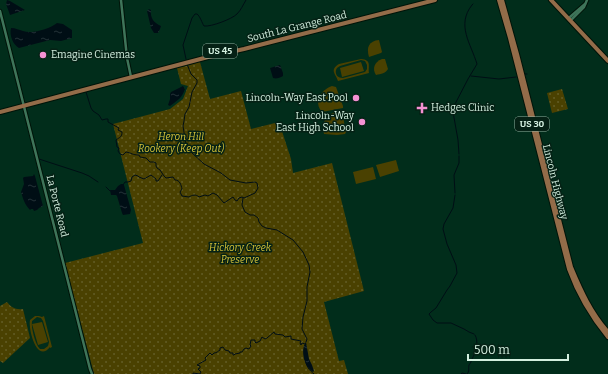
<svg xmlns="http://www.w3.org/2000/svg" width="608" height="374" font-family="Bitter,serif">
  <defs>
    <pattern id="park-dots" width="8" height="8" patternUnits="userSpaceOnUse"><rect width="8" height="8" fill="#4a4101"/><path d="M2 2h.1M6 6h.1" fill="none" stroke="#635d26" stroke-width="1.8" stroke-linecap="round"/></pattern>
    <pattern id="water-ripples" width="26" height="14" patternUnits="userSpaceOnUse"><rect width="26" height="14" fill="#000e15"/><path d="M2 4q2-2 4 0t4 0M15 11q2-2 4 0t4 0" fill="none" stroke="#243137"/></pattern>
  </defs>
  <rect width="100%" height="100%" fill="#012d1b"/>
  <g fill="#4a4101" fill-rule="evenodd">
    <path d="M379,40L382,52L381,53L369,57C366,47 369,41 379,40Z"/>
    <path d="M361,59C372,60 368,66 369,73L338,81C336,74 329,70 339,64ZM361,60L365,61L367,65V69L365,72L343,78C338,78 335,75 336,70L337,68L340,66Z"/>
    <path d="M382,59H385L388,69C386,73 381,74 376,75C372,69 374,62 382,59Z"/>
    <polygon points="361,62 364,71 342,77 340,68"/>
    <path d="M332,86L336,87L343,106V108L322,112C313,102 321,90 332,86Z"/>
    <path d="M335,112H342L346,132L345,134L337,135L324,134C321,123 325,116 335,112Z"/>
    <polygon points="396,160 399,171 380,177 376,165"/>
    <polygon points="373,167 376,179 356,184 353,172"/>
    <path d="M35,316H39L42,317L44,316L52,347L50,348V347C37,364 28,329 30,320ZM37,317L41,318L43,321L49,342L48,346L44,349H40C35,344 31,328 32,321Z"/>
    <polygon points="42,322 48,342 38,345 32,324"/>
  </g>
  <g fill="url(#park-dots)">
    <polygon points="200,62 210,99 241,91 251,129 279,122 291,159 293,173 332,163 364,291 324,302 339,361 344,360 348,374 94,374 65,263 143,243 113,124 170,109 183,99 188,86 181,84 177,68"/>
    <polygon points="562,89 568,109 552,113 547,93"/>
    <path d="M7,302C11,307 15,310 23,309L30,338L3,363L0,361V306Z"/>
  </g>
  <g fill="url(#water-ripples)">
    <polygon points="7,0 10,1 25,10 10,15 6,4"/>
    <path d="M149,9L151,10C150,18 154,23 161,26L160,29L158,33H154L151,28L147,11Z"/>
    <path d="M57,23L63,24L72,30V38L61,41L50,40L19,48C13,45 9,35 11,28C16,28 19,30 23,31C33,34 49,29 57,23Z"/>
    <path d="M280,65L283,73V76C280,78 276,79 273,78L270,68Z"/>
    <path d="M183,86L185,89C182,98 178,100 170,106L168,105L170,99V94L171,92Z"/>
    <path d="M34,174L35,176L43,206L39,208L37,210L34,211L33,209H31L30,210C25,205 23,199 21,192L24,184L23,178L24,177L33,176Z"/>
    <polygon points="121,184 123,184 124,185 131,210 130,214 123,215 122,213 117,196 116,195 111,195 110,190 115,190 118,186"/>
    <path d="M306,342L309,359L312,365L314,371L313,372C304,366 300,350 306,342Z"/>
  </g>
  <g fill="none" stroke-linecap="round" stroke-linejoin="round">
    <g stroke="#000e15" stroke-width="1">
      <path d="M186,59L183,45L192,18L195,14H197C200,16 202,23 204,26C211,27 232,19 237,14C241,10 243,5 246,0"/>
      <polyline points="525,74 527,74"/>
      <polyline points="471,76 499,79 516,77"/>
      <path d="M86,92L91,108L93,111L99,115L102,120L106,119H108V122L119,128L118,130L122,132C122,137 120,137 116,140L117,147L119,148L118,151L120,154L123,155L126,152C132,153 132,155 139,155L140,157L146,158L150,162H154L156,163V166L157,168L160,170L164,176L166,178L173,177L175,180C180,180 181,185 182,189L180,192L182,196L189,197C192,195 196,194 199,197L205,195L208,196L213,193L217,195L224,203L233,197L235,200L237,201L239,198L242,197L244,198L255,193L258,188L257,183L255,182L246,183L230,180L221,173L204,164L191,152L186,145L183,126L184,121L185,114L189,107L192,92L197,83V80L191,74L187,64"/>
      <path d="M459,154L458,140L453,112L454,106L468,79L477,64C471,44 456,25 472,5L473,4"/>
      <polyline points="39,159 82,173 89,176 98,182"/>
      <polyline points="123,185 125,182 128,182 131,181 132,177 135,175 138,176 139,177 144,179 151,175 156,179 156,181 158,181 162,175"/>
      <polyline points="106,187 110,191"/>
      <polyline points="455,193 454,175 459,163 459,156"/>
      <polyline points="455,195 453,208 444,224 443,229 447,244 456,265 457,273 450,286 447,290 436,308 431,312 429,314 433,320 437,323 451,323 464,329 469,332 474,334"/>
      <polyline points="243,198 242,205 245,212 250,215 254,215 258,218 259,222 262,226 266,228 277,230 293,240 303,252 309,265 310,272 307,287 307,301 303,317 302,329 307,339 306,342"/>
      <path d="M305,359C306,366 309,370 314,374"/>
      <path d="M193,374V373L200,374L201,372L198,369L200,368V366L197,365L206,360L205,358L210,353L212,355L214,353C217,353 218,351 220,350V348L223,347L225,350L229,351L230,353H233V355H234L235,354L240,353V352H242L244,349L246,348L249,349L251,346L250,345L251,340H255V342L256,343L260,341L262,337L265,339L267,338L274,332L275,334L283,335L285,337L291,336V339L301,341L300,343L301,345L302,343L305,344"/>
      <polyline points="461,374 462,373 466,374"/>
      <path d="M467,374C470,371 468,369 469,365C470,364 472,360 472,359C476,352 479,341 475,335"/>
    </g>
    <g stroke="#001308" stroke-width="4.5">
      <g id="tertiary">
        <polyline points="121,0 127,58 131,77"/>
        <polyline points="0,11 90,369 92,374"/>
        <polyline points="569,20 570,17 585,4"/>
        <polyline points="570,20 572,19 584,7 587,0"/>
      </g>
    </g>
    <g stroke="#001308" stroke-width="6">
      <g id="primary">
        <path d="M499,0L510,38L569,269C578,294 591,316 608,337"/>
        <path d="M502,0L517,54L571,267C581,291 591,313 608,332"/>
        <polyline points="551,0 608,61"/>
        <polyline points="0,112 140,75 208,57 244,49 435,0"/>
      </g>
    </g>
    <use href="#tertiary" stroke="#3e7459" stroke-width="2.5"/>
    <use href="#primary" stroke="#936c49" stroke-width="4"/>
  </g>
  <g fill="#f491d3" stroke="#052115" stroke-width="1.5">
    <circle cx="43" cy="55" r="4"/>
    <circle cx="356" cy="98" r="4"/>
    <path d="M420 102h4v4h4v4h-4v4h-4v-4h-4v-4h4z"/>
    <circle cx="362" cy="122" r="4"/>
  </g>
  <g text-anchor="middle" dominant-baseline="central" stroke-width="3" stroke-linejoin="round" paint-order="stroke">
    <g fill="#052115" stroke="#95b1a2" stroke-width="1">
      <rect x="203" y="44" width="34" height="14" rx="3"/>
      <rect x="515" y="117" width="34" height="14" rx="3"/>
    </g>
    <g font-size="9" font-weight="bold" fill="#d3efdf">
      <text x="220" y="51">US 45</text>
      <text x="532" y="124">US 30</text>
    </g>
    <g font-size="10" fill="#d3efdf" stroke="#052115">
      <text transform="translate(297 27) rotate(-14)">South La Grange Road</text>
      <text transform="translate(555 182) rotate(76)">Lincoln Highway</text>
      <text transform="translate(57 206) rotate(76)">La Porte Road</text>
    </g>
    <g font-size="10" fill="#d3efdf" stroke="#052115" text-anchor="start">
      <text x="51" y="55">Emagine Cinemas</text>
      <text x="348" y="98" text-anchor="end">Lincoln-Way East Pool</text>
      <text x="431" y="108">Hedges Clinic</text>
      <text x="354" y="116" text-anchor="end">Lincoln-Way<tspan x="354" dy="12">East High School</tspan></text>
    </g>
    <g font-size="10" font-style="italic" fill="#d7c338" stroke="#052115">
      <text x="181" y="137">Heron Hill<tspan x="181" dy="12">Rookery (Keep Out)</tspan></text>
      <text x="240" y="248">Hickory Creek<tspan x="240" dy="12">Preserve</tspan></text>
    </g>
  </g>
  <path d="M468 354v6h100v-6" fill="none" stroke="#d3efdf" stroke-width="2"/>
  <text x="474" y="354" font-size="12" fill="#d3efdf" stroke="#052115" stroke-width="3" paint-order="stroke">500 m</text>
</svg>
